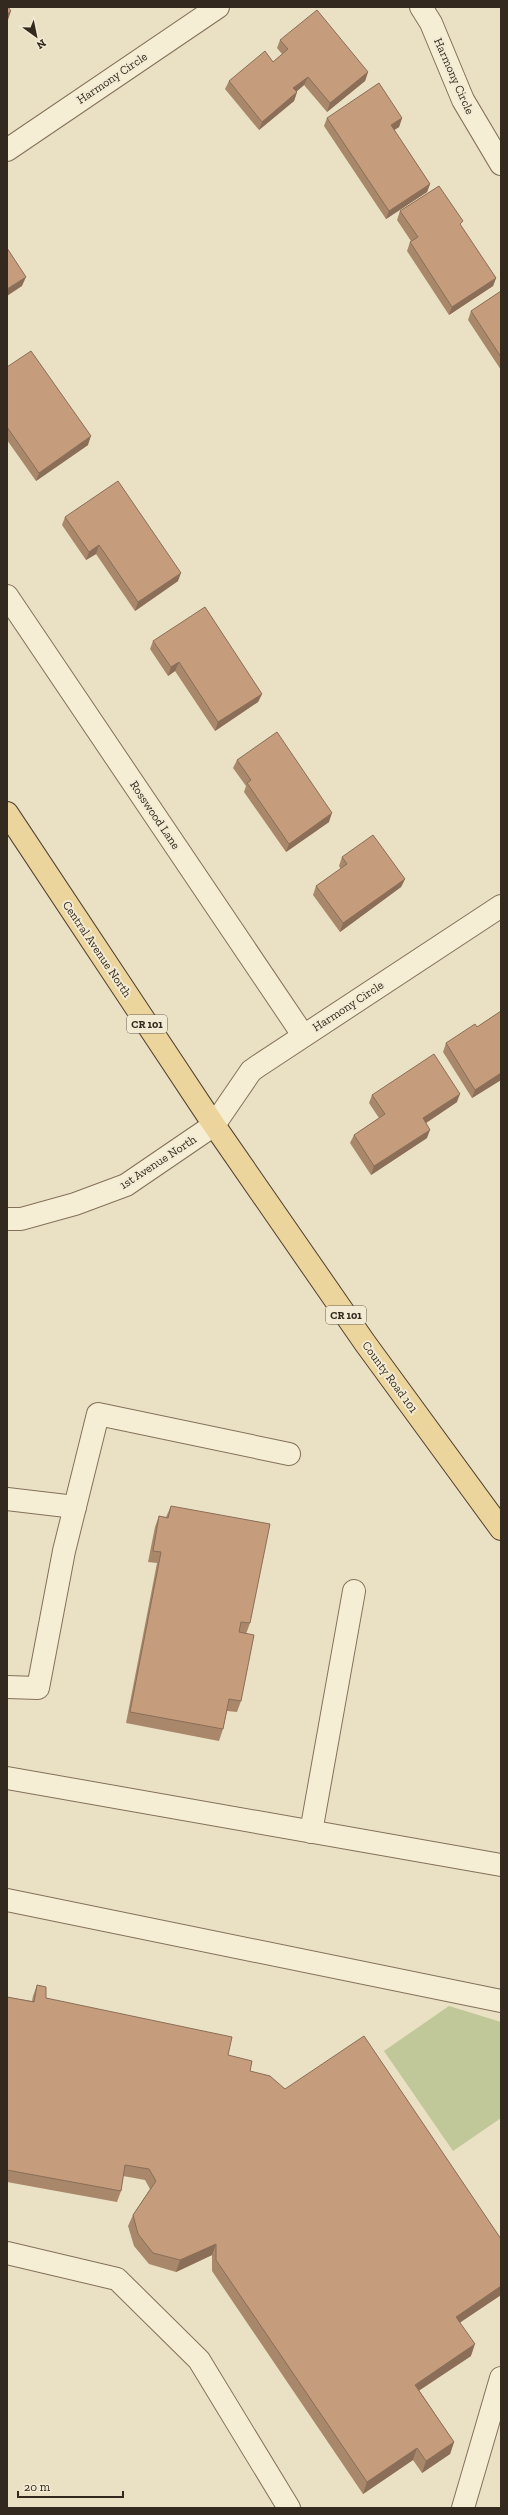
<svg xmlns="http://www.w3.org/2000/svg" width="508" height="2515" font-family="'Zilla Slab',serif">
  <rect width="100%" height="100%" fill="#eae0c3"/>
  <polygon fill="#c0c798" points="449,2006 501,2022 501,2118 453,2151 384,2051"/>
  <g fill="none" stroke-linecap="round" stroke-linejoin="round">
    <g stroke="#83715b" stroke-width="24">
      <g id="minor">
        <polyline points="421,7 431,23 463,100 501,164"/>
        <polyline points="7,150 218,7"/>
        <polyline points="7,596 303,1035"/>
        <polyline points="7,1219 21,1219 75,1204 126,1185 214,1125 251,1071 258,1066 501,906"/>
        <polyline points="7,1499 75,1507"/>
        <polyline points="7,1687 38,1688 64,1551 98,1414 289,1454"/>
        <polyline points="7,1778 501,1865"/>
        <polyline points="311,1832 354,1591"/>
        <polyline points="7,1900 501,2001"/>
        <polyline points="7,2253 117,2279 199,2360 289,2508"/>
        <polyline points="463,2508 501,2378"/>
      </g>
    </g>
    <g stroke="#51402f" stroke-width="24">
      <polyline id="major" points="7,813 214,1125 365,1343 501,1529"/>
    </g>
    <use href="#minor" stroke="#f6edd5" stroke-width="22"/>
    <use href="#major" stroke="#ebd59d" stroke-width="22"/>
  </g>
  <g fill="#a9876b">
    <polygon points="280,40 368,72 365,81 327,112 304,85 296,92 297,92 294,101 259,130 225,89 229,81 273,62 282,54 277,48"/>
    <polygon points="327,118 402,118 399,127 394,130 430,184 427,192 386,219 324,126"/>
    <polygon points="400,211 461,226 496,278 493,286 449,315 407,251 410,242 411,241 397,220"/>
    <polygon points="501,291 501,370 468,320 471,311"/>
    <polygon points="7,367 88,445 36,481 7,440"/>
    <polygon points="65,517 178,581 135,611 96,554 86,560 62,525"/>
    <polygon points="153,641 262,694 258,702 215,731 175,671 168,676 150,649"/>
    <polygon points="237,760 329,822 286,852 244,792 246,786 233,768"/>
    <polygon points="342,857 405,879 401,887 340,932 313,895 316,886 341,869 339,866"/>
    <polygon points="501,1011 501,1080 472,1098 443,1052 446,1043 477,1027"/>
    <polygon points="372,1095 457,1102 426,1123 427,1138 371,1175 350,1143 354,1135 379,1118 369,1103"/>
    <polygon points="171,1506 250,1623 246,1634 241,1701 237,1712 227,1711 223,1729 219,1741 126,1723 157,1563 148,1562 155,1527 159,1516 166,1517"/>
    <polygon points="37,1985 46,1998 228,2055 250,2071 285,2089 501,2239 501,2295 460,2322 471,2356 419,2390 454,2442 450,2454 422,2473 413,2460 363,2494 212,2271 212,2255 176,2272 149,2264 134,2246 128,2226 133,2215 150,2189 145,2180 123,2176 121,2191 117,2202 7,2182 7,1997 32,2001 33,1996"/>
  </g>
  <g fill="#8a6e57">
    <polygon points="11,11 8,20 7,20 7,14"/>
    <polygon points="368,72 365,81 327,112 330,103"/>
    <polygon points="308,77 304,85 290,97 293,88"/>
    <polygon points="297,92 294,101 259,130 262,122"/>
    <polygon points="402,118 399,127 388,134 391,125"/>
    <polygon points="430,184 427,192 386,219 389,211"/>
    <polygon points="26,277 22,286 7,296 7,289"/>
    <polygon points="496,278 493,286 449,315 452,307"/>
    <polygon points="91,436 88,445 36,481 39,473"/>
    <polygon points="99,545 96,554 86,560 89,552"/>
    <polygon points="181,573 178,581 135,611 138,602"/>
    <polygon points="179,662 175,671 168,676 171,667"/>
    <polygon points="262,694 258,702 215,731 218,722"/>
    <polygon points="332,813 329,822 286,852 289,844"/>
    <polygon points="405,879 401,887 340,932 343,923"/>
    <polygon points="501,1073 501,1080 472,1098 475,1090"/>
    <polygon points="460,1094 457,1102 420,1127 423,1118"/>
    <polygon points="430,1130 427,1138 371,1175 374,1166"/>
    <polygon points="216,2244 212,2255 176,2272 180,2260"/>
    <polygon points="501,2286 501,2295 452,2328 456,2317"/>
    <polygon points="475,2344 471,2356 411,2396 415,2385"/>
    <polygon points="454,2442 450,2454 422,2473 426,2461"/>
    <polygon points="417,2448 413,2460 363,2494 367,2482"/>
  </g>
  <g fill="#c59d7c" stroke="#8a6e57">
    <polygon points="7,7 8,7 11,11 7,14"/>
    <polygon points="317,10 368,72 330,103 308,77 293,88 297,92 262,122 229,81 265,51 273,62 288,49 280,40"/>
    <polygon points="379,83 402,118 391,125 430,184 389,211 327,118"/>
    <polygon points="439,186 463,221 460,224 496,278 452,307 410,242 418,237 400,211"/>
    <polygon points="7,248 26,277 7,289"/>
    <polygon points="501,291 501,357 471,311"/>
    <polygon points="31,351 91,436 39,473 7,427 7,367"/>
    <polygon points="118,481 181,573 138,602 99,545 89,552 65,517"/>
    <polygon points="205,607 262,694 218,722 179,662 171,667 153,641"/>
    <polygon points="277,732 332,813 289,844 247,783 251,780 237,760"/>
    <polygon points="373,835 405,879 343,923 316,886 347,864 342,857"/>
    <polygon points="501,1011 501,1073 475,1090 446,1043 475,1024 477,1027"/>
    <polygon points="434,1054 460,1094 423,1118 430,1130 374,1166 354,1135 385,1114 372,1095"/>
    <polygon points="171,1506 270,1524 250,1623 241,1622 239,1632 254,1635 241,1701 229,1699 223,1729 130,1712 161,1552 153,1551 159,1516 168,1518"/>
    <polygon points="37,1985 46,1987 46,1998 232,2037 228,2055 252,2061 250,2071 270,2076 285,2089 364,2036 501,2239 501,2286 456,2317 475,2344 415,2385 454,2442 426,2461 417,2448 367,2482 216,2260 216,2244 180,2260 153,2253 138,2234 133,2215 156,2181 149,2169 125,2165 121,2191 7,2170 7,1997 34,2002"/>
  </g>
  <g text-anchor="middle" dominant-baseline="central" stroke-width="4" stroke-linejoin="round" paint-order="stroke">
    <g fill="#f2ead2" stroke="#6d6354" stroke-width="1">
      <rect x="127" y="1015" width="40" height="18" rx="3"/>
      <rect x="326" y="1306" width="40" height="18" rx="3"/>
    </g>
    <g font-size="11" font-weight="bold" fill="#34291e">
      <text x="147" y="1024">CR 101</text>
      <text x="346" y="1315">CR 101</text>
    </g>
    <g font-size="12" fill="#34291e" stroke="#f2ead2">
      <text transform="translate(454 76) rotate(66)">Harmony Circle</text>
      <text transform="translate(112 78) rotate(-34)">Harmony Circle</text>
      <text transform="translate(155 815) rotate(56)">Rosswood Lane</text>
      <text transform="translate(97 949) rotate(56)">Central Avenue North</text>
      <text transform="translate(348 1006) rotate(-33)">Harmony Circle</text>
      <text transform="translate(158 1162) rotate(-33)">1st Avenue North</text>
      <text transform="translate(390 1377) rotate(54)">County Road 101</text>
    </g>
  </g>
  <rect width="508" height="2515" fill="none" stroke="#34291e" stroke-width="16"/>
  <g transform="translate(36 36) rotate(147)" stroke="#f2ead2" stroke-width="3" paint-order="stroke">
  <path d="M0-3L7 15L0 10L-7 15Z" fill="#34291e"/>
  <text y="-6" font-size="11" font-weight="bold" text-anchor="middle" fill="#34291e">N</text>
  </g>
  <path d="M18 2491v6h105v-6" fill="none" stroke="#34291e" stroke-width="2"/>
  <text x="24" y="2491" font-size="12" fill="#34291e" stroke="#f2ead2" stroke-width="3" paint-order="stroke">20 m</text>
</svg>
